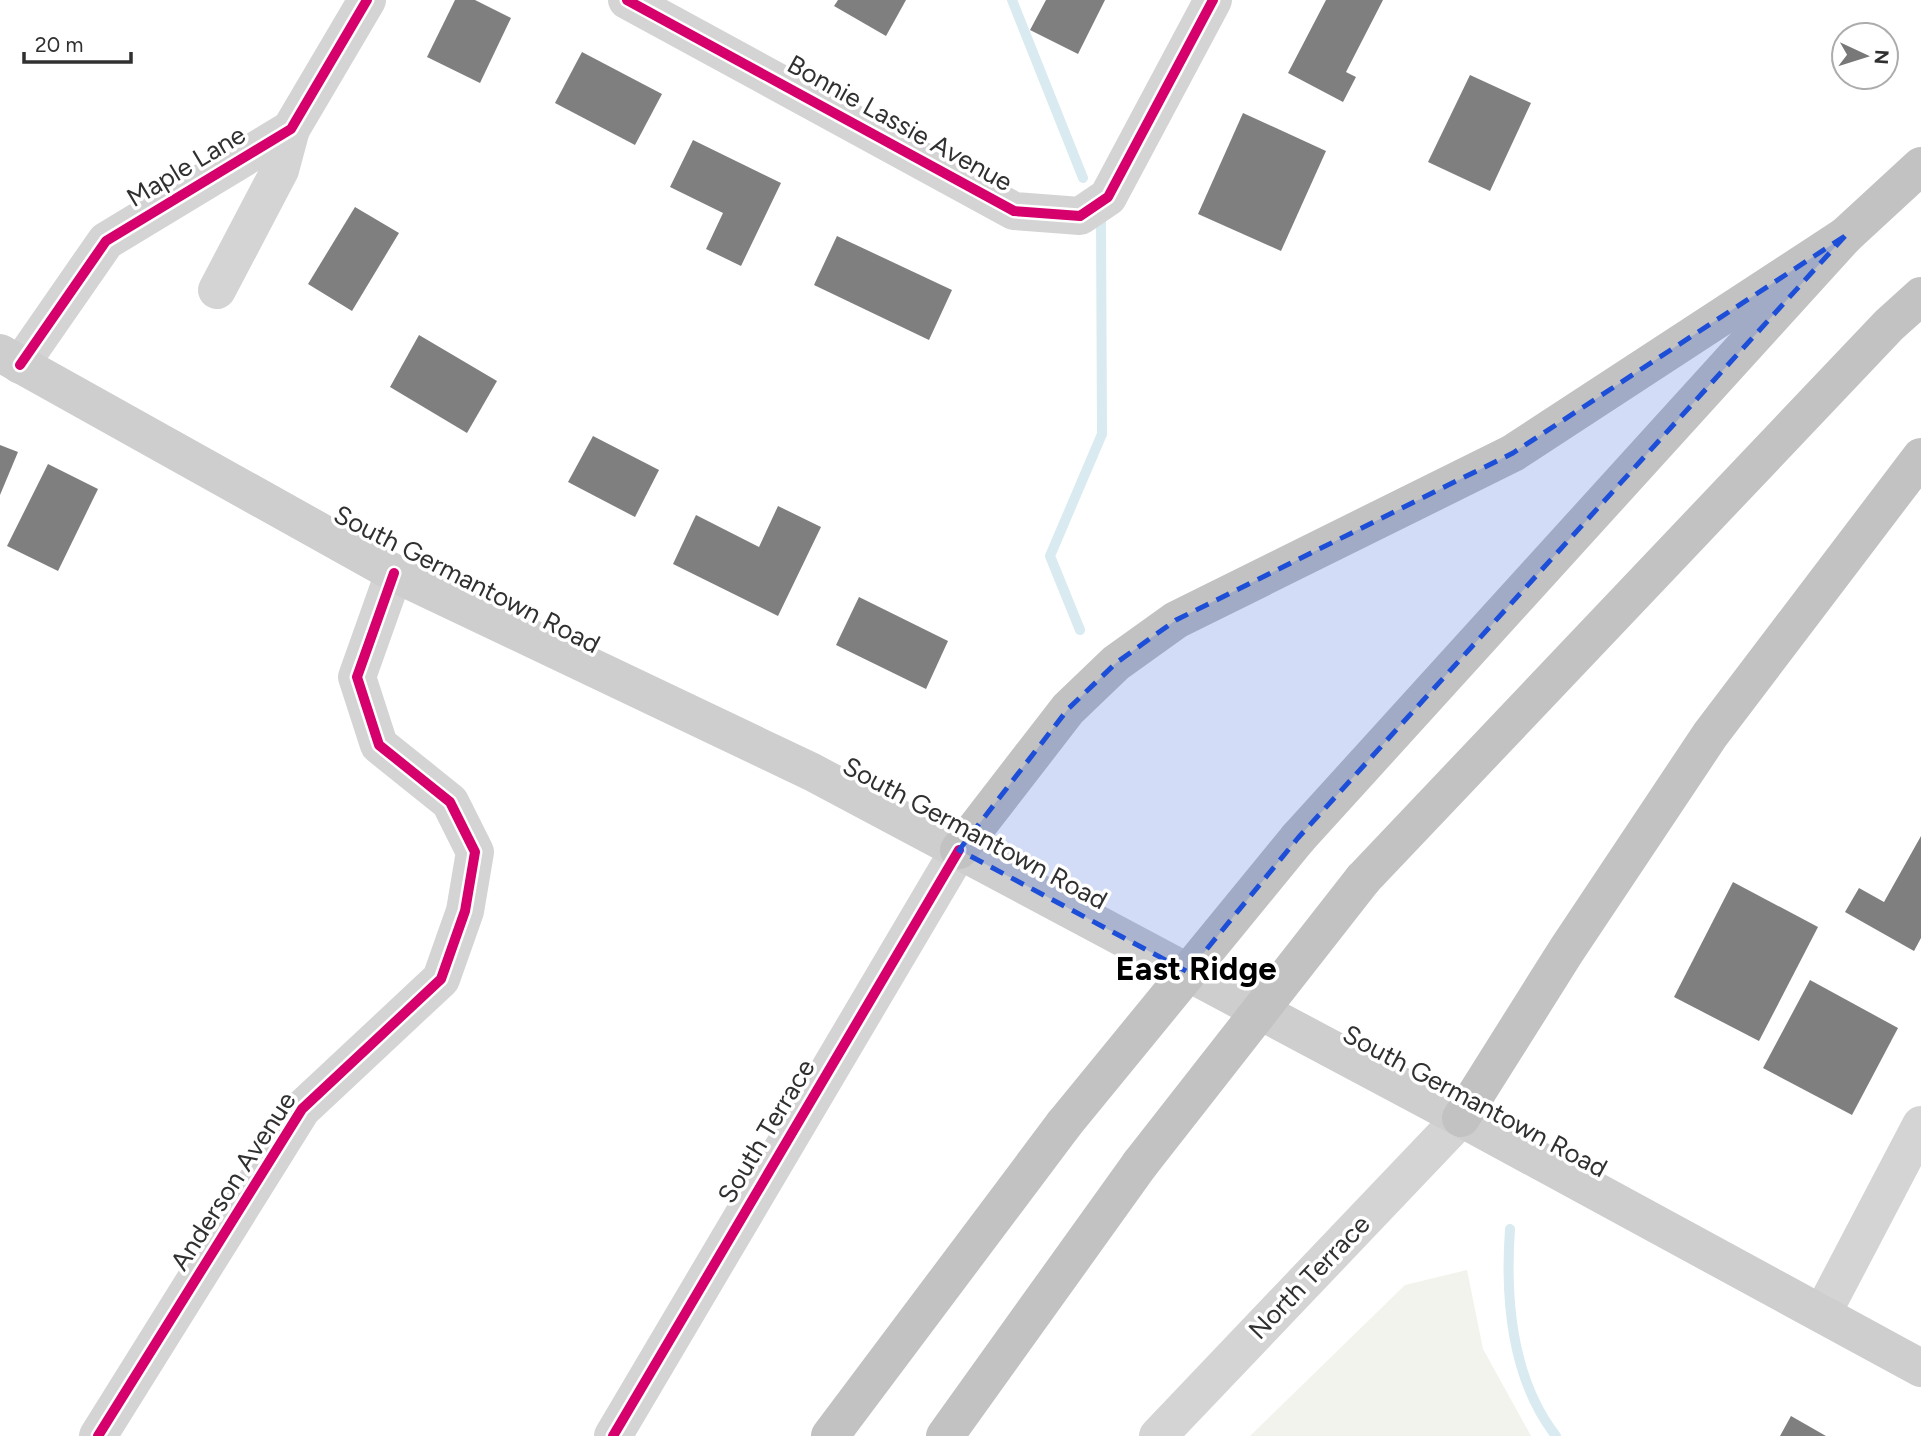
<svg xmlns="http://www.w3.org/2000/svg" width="1921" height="1436" font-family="Figtree,sans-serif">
  <rect width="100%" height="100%" fill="#fff"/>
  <polygon fill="#f1f3ec" points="1467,1270 1483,1349 1531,1436 1250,1436 1405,1285"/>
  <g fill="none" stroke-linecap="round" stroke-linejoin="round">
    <g stroke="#d9ebf0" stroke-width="10">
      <polyline points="1012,0 1083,178"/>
      <polyline points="1080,630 1050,556 1102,434 1101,220"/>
      <path d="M1510,1229C1505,1299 1511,1378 1556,1436"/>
    </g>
  </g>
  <g fill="#7f7f7f">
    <polygon points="455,0 475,0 511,18 480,83 427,57"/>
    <polygon points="838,0 906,0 886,36 834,6"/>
    <polygon points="1046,0 1105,0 1078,54 1030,30"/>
    <polygon points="1326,0 1383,0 1346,72 1356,77 1343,102 1288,73"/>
    <polygon points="582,52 662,94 635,145 555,103"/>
    <polygon points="1470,75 1531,103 1490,191 1428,162"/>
    <polygon points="1243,113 1326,151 1281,251 1198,214"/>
    <polygon points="693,140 781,183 741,266 706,249 723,213 670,187"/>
    <polygon points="355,207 399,233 352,311 308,284"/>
    <polygon points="837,236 952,290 929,340 814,285"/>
    <polygon points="419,335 497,381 467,433 390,387"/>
    <polygon points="593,436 659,470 635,517 568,482"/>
    <polygon points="0,445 18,452 0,495"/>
    <polygon points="48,464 98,489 58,571 7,546"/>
    <polygon points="778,506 821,527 778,616 673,564 696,515 759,547"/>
    <polygon points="859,597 948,641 926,689 836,645"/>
    <polygon points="1921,836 1921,938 1914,951 1845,912 1859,888 1884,902"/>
    <polygon points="1733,882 1818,927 1759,1041 1674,997"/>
    <polygon points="1810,980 1898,1028 1852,1115 1763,1068"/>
    <polygon points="1791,1416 1826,1436 1780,1436"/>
  </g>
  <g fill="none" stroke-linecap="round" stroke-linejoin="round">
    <g stroke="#d4d4d4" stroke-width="38">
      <polyline points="627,0 1014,211 1080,216 1108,197 1213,0"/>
      <polyline points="217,290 280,170 291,129"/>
      <polyline points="20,365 106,241 291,129 367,0"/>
      <polyline points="1822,1314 1921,1125"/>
      <polyline points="98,1436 302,1109 441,979 465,911 475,852 450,802 379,745 357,677 394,573"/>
    </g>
    <g stroke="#d4d4d4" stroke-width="38">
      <polyline points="613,1436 959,850"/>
      <polyline points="1158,1436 1461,1118"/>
    </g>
    <polyline stroke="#cecece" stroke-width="38" points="0,353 394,573 812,772 1461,1118 1921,1368"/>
    <g stroke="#c2c2c2" stroke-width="38">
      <polyline points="1298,838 1845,236 1921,166"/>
      <polyline points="959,850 1068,709 1116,663 1176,620 1513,453 1845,236"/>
      <polyline points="1363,879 1889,325 1921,296"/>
      <polyline points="1461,1118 1566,951 1710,735 1921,457"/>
      <polyline points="830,1436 1064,1124"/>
      <polyline points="945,1436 1140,1164"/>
    </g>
    <g stroke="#c2c2c2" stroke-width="38">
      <polyline points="1064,1124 1298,838"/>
      <polyline points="1140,1164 1363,879"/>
    </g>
    <g stroke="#fff" stroke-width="15">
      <g id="cycleway">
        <polyline points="627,0 1014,211 1080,216 1108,197 1213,0"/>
        <polyline points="20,365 106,241 291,129 367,0"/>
        <polyline points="98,1436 302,1109 441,979 465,911 475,852 450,802 379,745 357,677 394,573"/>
        <polyline points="613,1436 959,850"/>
      </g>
    </g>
    <use href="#cycleway" stroke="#d6006c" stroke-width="10"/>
  </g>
  <path fill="#1d4ed8" fill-opacity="0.2" stroke="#1d4ed8" stroke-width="5" stroke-dasharray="14 9" stroke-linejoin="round" d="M1845,236L1298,838L1188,972L959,850L1068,709L1116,663L1176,620L1513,453Z"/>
  <g text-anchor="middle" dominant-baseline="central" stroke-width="7" stroke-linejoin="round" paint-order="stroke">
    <g font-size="26" fill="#303030" stroke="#fff">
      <text transform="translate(900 123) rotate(29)">Bonnie Lassie Avenue</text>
      <text transform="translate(186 166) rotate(-31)">Maple Lane</text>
      <text transform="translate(467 579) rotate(27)">South Germantown Road</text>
      <text transform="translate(975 833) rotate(28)">South Germantown Road</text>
      <text transform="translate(1475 1101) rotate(28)">South Germantown Road</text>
      <text transform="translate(766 1131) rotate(-59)">South Terrace</text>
      <text transform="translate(233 1181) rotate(-57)">Anderson Avenue</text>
      <text transform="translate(1309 1277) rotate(-46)">North Terrace</text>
    </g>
    <g font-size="33" font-weight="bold" fill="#000" stroke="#fff">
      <text x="1196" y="968">East Ridge</text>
    </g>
  </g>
  <g transform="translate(1865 56) rotate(94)"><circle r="33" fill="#ffffff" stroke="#acacac" stroke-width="2"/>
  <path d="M0-5L12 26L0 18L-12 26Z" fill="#787878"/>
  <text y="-10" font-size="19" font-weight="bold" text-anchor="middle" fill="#303030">N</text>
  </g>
  <path d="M24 52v10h107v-10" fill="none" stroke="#303030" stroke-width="3.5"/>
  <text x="35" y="52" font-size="21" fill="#303030" stroke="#ffffff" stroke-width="5" paint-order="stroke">20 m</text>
</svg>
